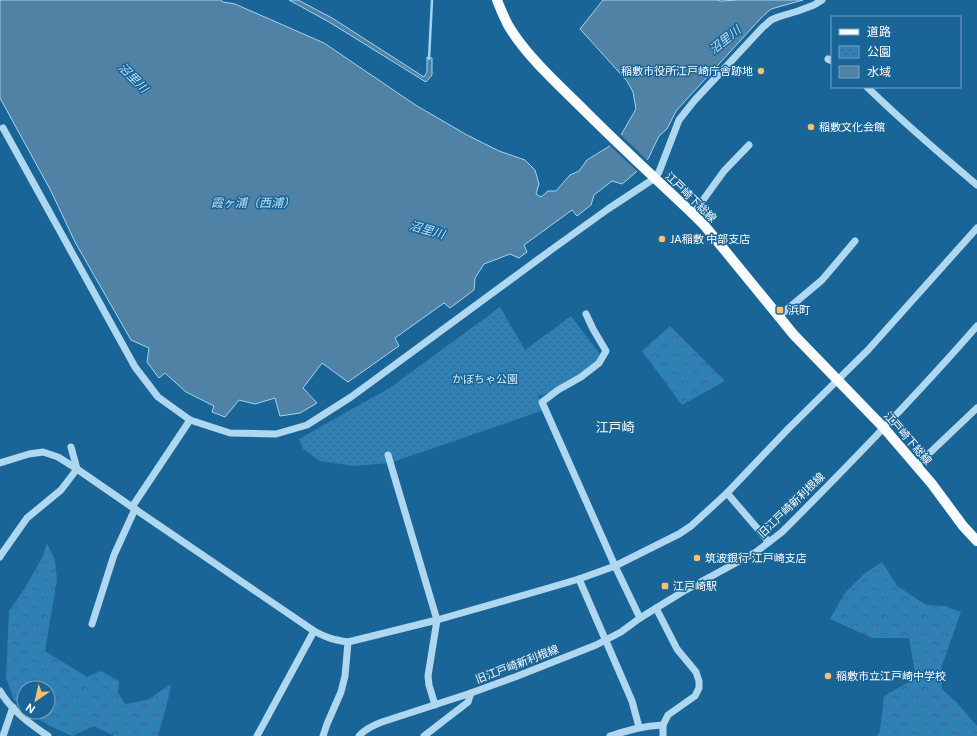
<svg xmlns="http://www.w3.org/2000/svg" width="977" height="736" font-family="'Public Sans','Noto Sans JP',sans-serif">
  <defs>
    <pattern id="forest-crowns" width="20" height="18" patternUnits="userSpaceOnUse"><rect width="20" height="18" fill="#2e80b5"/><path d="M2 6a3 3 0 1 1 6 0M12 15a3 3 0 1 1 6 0" fill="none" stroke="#3c6986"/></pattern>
    <pattern id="park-dots" width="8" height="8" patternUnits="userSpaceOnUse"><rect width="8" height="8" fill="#2e80b5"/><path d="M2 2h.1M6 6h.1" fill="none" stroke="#3c6986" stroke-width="1.8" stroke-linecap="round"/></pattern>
  </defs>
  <rect width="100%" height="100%" fill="#1a6598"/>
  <g fill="url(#forest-crowns)">
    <polygon points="670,326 725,381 682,405 642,351"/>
    <polygon points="47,543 55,560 57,580 45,651 87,677 101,671 119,681 118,693 125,704 147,700 171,684 168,700 158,736 114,736 94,726 72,736 46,724 30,712 48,712 48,688 24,688 24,707 14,700 6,677 9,611 25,588 43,556"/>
    <polygon points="882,562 897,586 926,605 945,606 961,612 941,668 942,689 958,704 977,726 977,736 877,736 880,731 884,696 916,678 909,638 872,638 830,619 844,594 865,573"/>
  </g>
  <polygon fill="url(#park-dots)" points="500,307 525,350 571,316 602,357 564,389 538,396 544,410 390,463 354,466 320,461 303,449 299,439 391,387"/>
  <g fill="#4f82a5" stroke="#a2d4f2">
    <polygon points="0,0 221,0 223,2 235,4 324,43 417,106 467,135 499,151 525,160 535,170 539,184 536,194 541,197 548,191 556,191 570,175 579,171 587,160 608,147 621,135 636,109 633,92 627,81 580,29 603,0 716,0 721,1 739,0 803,0 771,9 761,18 676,111 667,129 659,136 648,159 635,173 622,184 612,181 594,195 591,205 577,216 572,210 524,245 527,252 519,258 510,254 484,264 475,278 474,290 450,308 444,303 395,338 399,346 348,382 322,363 303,388 317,403 300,413 280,416 275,398 255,404 239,400 225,417 212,412 214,406 186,392 165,373 159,378 147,362 149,348 131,340 75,242 51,191 0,98"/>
    <polygon points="289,0 298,0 332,18 424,77 427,72 427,57 432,58 432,75 426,82 329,22"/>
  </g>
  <polygon fill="#1a6598" points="620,134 649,162 638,172 608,144"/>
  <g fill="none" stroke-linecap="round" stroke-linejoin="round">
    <polyline stroke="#a2d4f2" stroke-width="2.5" points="429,59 432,0"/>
    <g stroke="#afd7f0" stroke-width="7">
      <polyline points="828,59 832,61"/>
      <path d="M867,87C902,121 939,153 977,185"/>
      <polyline points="3,128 135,367 158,397 190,420 230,433 276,434 307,425 351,397 551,250 608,209 655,178 659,172 679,120 694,101 763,27 771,20 778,17 798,11 814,5 822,0"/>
      <polyline points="693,214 724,171 749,145"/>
      <polyline points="586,314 593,329 606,351 599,363 581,377 558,390 542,402 615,566 640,618"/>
      <polyline points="778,317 822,280 855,241"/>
      <polyline points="388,455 437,620 428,676 429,685 435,705"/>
      <path d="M0,463L29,454L43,452L58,457L77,469L132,507L314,631C327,638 334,640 348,642L437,620L545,589L579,579L615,566L679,534L691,526L727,493L788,429L868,350L977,228"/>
      <polyline points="917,465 977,408"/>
      <polyline points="727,493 769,542"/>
      <polyline points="132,507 190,420"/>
      <polyline points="0,557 1,555 27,518 61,490 77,469 71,447"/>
      <polyline points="579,579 632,701 639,727"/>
      <polyline points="656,608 677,649 696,672 699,681 699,688 695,696 668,715 663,725 663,736"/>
      <polyline points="92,624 114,555 135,509"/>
      <path d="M0,691C11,710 30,724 48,736"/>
      <polyline points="3,736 13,707"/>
      <polyline points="257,736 314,631"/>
      <polyline points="323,736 327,724 341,692 345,676 348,642"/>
      <path d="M359,736C365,729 374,725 382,722L471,693L515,677L596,645L621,632L640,618L684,591L756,552L782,532C849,465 915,397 977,326"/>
      <polyline points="424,736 468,702 471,693"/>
      <path d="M610,736C630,730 642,726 663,725"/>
    </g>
    <path stroke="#f8fcff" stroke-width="10" d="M497,0C500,8 504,17 508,25C526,56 560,86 585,111C620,146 657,180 693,214L704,225L794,335L884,428L932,484L963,526L977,541"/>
  </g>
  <g fill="#ffbf6e" stroke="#1a6598" stroke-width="1.5">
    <circle cx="761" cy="71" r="4"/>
    <circle cx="811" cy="127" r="4"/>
    <circle cx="662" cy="239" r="4"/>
    <rect x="776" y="306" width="8" height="8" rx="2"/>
    <circle cx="697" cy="558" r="4"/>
    <rect x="661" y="582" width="8" height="8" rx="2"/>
    <circle cx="828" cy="676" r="4"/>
  </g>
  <g text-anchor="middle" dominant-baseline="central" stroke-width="3" stroke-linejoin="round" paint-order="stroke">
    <g font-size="11" fill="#fff" stroke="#1a6598" text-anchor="start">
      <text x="753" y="71" text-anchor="end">稲敷市役所江戸崎庁舎跡地</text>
      <text x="819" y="127">稲敷文化会館</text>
      <text x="670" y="239">JA稲敷 中部支店</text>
      <text x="788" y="310">浜町</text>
      <text x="705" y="558">筑波銀行 江戸崎支店</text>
      <text x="673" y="586">江戸崎駅</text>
      <text x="836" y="676">稲敷市立江戸崎中学校</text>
    </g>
    <g font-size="11" fill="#fff" stroke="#1a6598">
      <text transform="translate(691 197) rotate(44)">江戸崎下総線</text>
      <text transform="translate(908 438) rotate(49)">江戸崎下総線</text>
      <text transform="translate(791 505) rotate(-44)">旧江戸崎新利根線</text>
      <text transform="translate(517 664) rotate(-21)">旧江戸崎新利根線</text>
    </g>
    <g font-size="11" fill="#d6edfb" stroke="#1a6598">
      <text x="485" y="379">かぼちゃ公園</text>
    </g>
    <g font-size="12" font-style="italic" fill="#bbe0f7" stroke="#1a6598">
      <text transform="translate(725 40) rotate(-39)">沼里川</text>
      <text transform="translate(133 78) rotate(45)">沼里川</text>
      <text x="253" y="203">霞ヶ浦（西浦）</text>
      <text transform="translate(427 230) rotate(16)">沼里川</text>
    </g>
    <g font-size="13" fill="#fff" stroke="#1a6598">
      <text x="615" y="427">江戸崎</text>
    </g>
  </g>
  <rect x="831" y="16" width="130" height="72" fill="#1a6598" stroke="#76a3c1"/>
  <rect x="839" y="29" width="20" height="6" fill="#f8fcff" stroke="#76a3c1"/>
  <text x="867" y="36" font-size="12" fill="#ffffff">道路</text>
  <rect x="839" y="46" width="20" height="12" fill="url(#park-dots)" stroke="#76a3c1"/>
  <text x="867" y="56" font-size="12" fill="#ffffff">公園</text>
  <rect x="839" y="66" width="20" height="12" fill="#4f82a5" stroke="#76a3c1"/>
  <text x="867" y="76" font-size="12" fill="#ffffff">水域</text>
  <g transform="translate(36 700) rotate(214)"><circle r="19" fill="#1a6598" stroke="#76a3c1"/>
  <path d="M0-3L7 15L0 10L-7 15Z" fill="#ffbf6e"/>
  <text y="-6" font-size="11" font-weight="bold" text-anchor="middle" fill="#ffffff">N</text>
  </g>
</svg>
